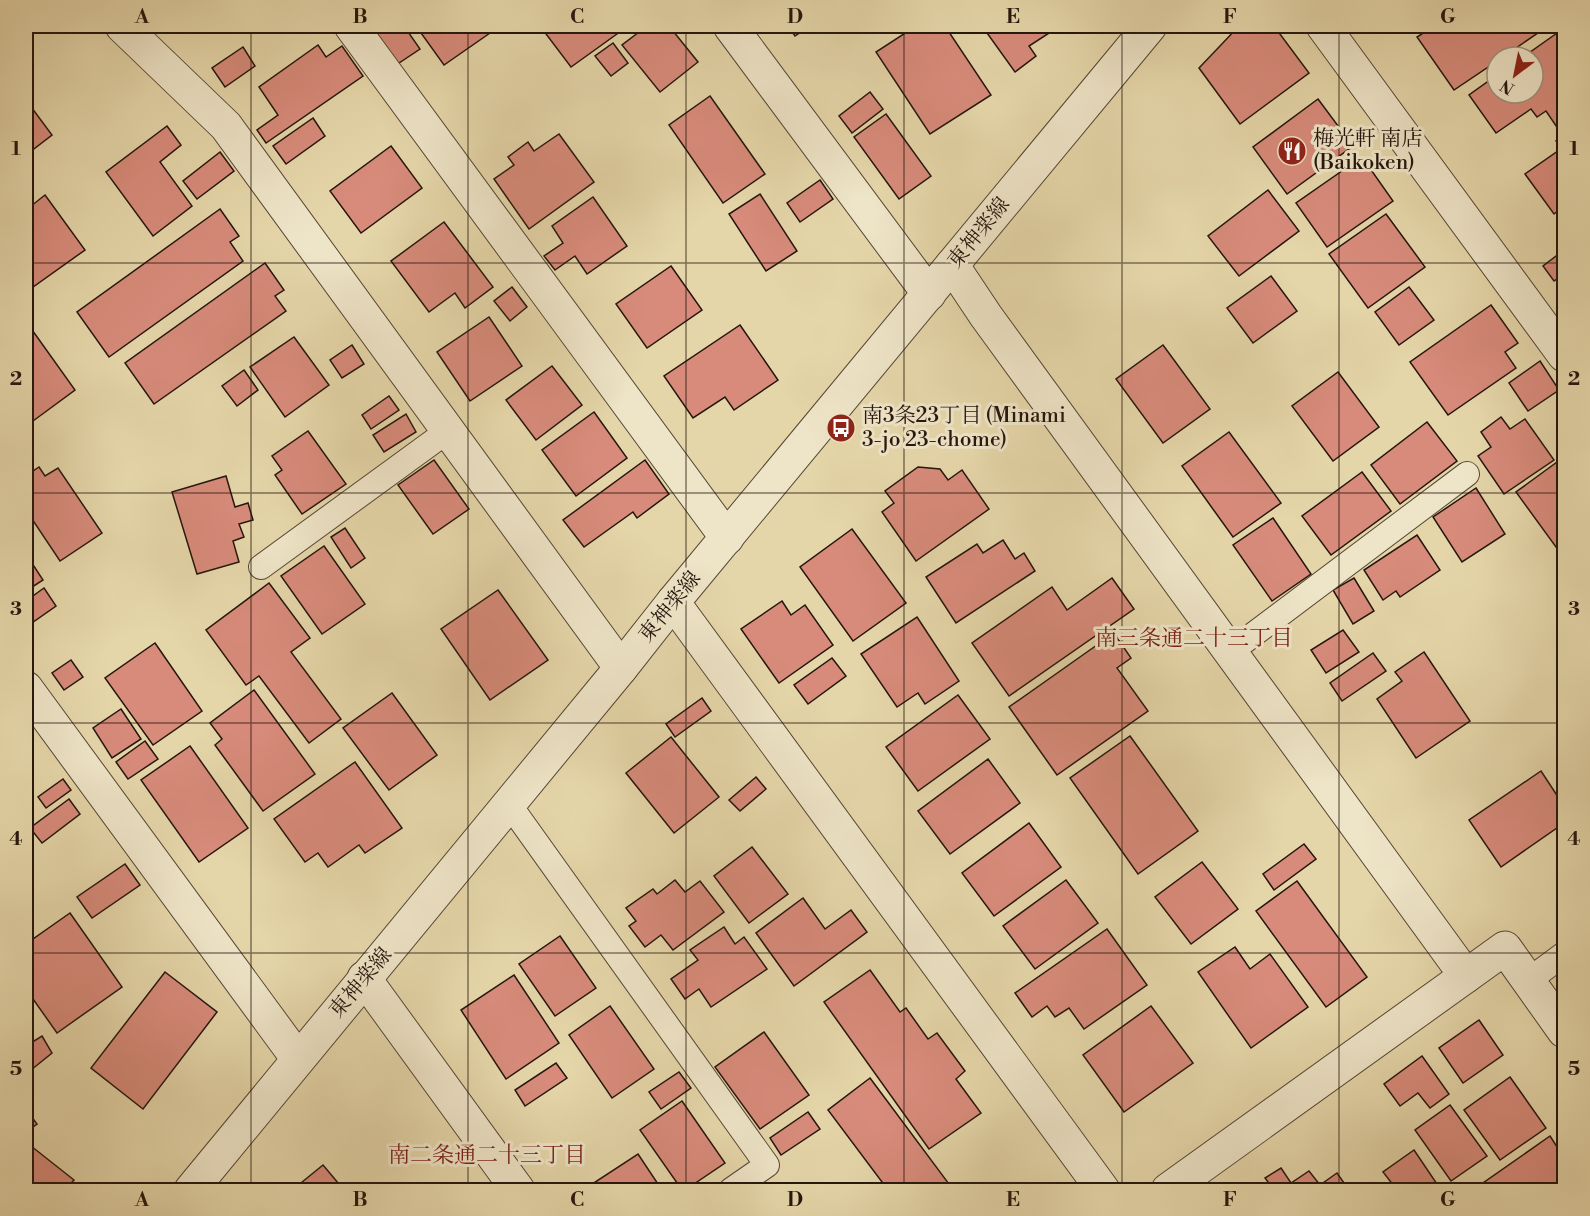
<svg xmlns="http://www.w3.org/2000/svg" width="1590" height="1216" font-family="'Libre Bodoni','Noto Serif JP',serif">
  <rect width="100%" height="100%" fill="#e5d6a9"/>
  <filter id="stains"><feTurbulence type="fractalNoise" baseFrequency=".00333" numOctaves="4"/><feColorMatrix values="0 0 0 0 .2 0 0 0 0 .09 0 0 0 0 .02 0 0 0 .5 -.17"/></filter>
  <radialGradient id="worn" r=".72"><stop offset=".6" stop-color="#630" stop-opacity="0"/><stop offset="1" stop-color="#630" stop-opacity=".3"/></radialGradient>
  <g fill="#d88b7b" stroke="#25160d" stroke-width="1.5">
    <polygon points="386,26 404,26 420,49 396,65 375,33"/>
    <polygon points="416,26 500,26 444,65"/>
    <polygon points="540,26 628,26 571,67"/>
    <polygon points="647,26 669,26 698,62 660,92 622,45"/>
    <polygon points="788,26 810,26 795,36"/>
    <polygon points="916,26 945,26 991,95 930,134 876,52"/>
    <polygon points="982,26 1060,26 1029,46 1036,56 1015,72"/>
    <polygon points="1239,26 1274,26 1309,73 1240,124 1199,68"/>
    <polygon points="1434,26 1548,26 1503,57 1497,57 1497,61 1454,90 1417,37"/>
    <polygon points="1560,31 1564,36 1564,206 1554,214 1525,174 1562,148 1556,141 1563,136 1546,111 1537,117 1531,109 1496,133 1469,95 1497,75 1497,93 1533,93 1533,57 1523,57"/>
    <polygon points="613,43 628,63 611,76 595,56"/>
    <polygon points="318,45 326,57 342,46 363,76 266,143 257,130 278,115 259,87"/>
    <polygon points="243,47 255,66 225,87 212,68"/>
    <polygon points="870,92 883,109 852,133 839,116"/>
    <polygon points="710,96 765,174 723,203 669,125"/>
    <polygon points="1318,99 1353,146 1287,194 1253,147"/>
    <polygon points="26,100 52,135 26,155"/>
    <polygon points="886,114 931,176 899,199 854,137"/>
    <polygon points="313,118 325,136 286,164 273,146"/>
    <polygon points="167,126 181,145 160,162 192,206 153,236 106,172"/>
    <polygon points="559,134 594,182 529,229 494,179 514,165 508,157 528,142 534,151"/>
    <polygon points="391,146 422,188 361,233 330,191"/>
    <polygon points="220,152 234,171 197,199 183,181"/>
    <polygon points="1362,157 1393,201 1327,247 1296,203"/>
    <polygon points="820,180 833,199 800,222 787,203"/>
    <polygon points="1268,190 1299,231 1239,276 1208,236"/>
    <polygon points="760,194 797,251 766,271 729,214"/>
    <polygon points="45,195 85,250 26,292 26,210"/>
    <polygon points="593,197 627,246 587,274 575,256 555,270 544,256 563,243 552,226"/>
    <polygon points="220,209 239,236 230,242 243,261 109,357 77,312"/>
    <polygon points="1386,214 1425,267 1368,308 1329,254"/>
    <polygon points="444,222 493,287 465,308 455,293 429,312 391,261"/>
    <polygon points="1564,250 1564,274 1554,281 1543,266"/>
    <polygon points="265,263 284,290 275,296 286,311 154,404 125,363"/>
    <polygon points="671,266 702,310 647,348 616,304"/>
    <polygon points="1271,276 1297,311 1253,343 1227,308"/>
    <polygon points="512,287 527,307 510,321 494,301"/>
    <polygon points="1409,287 1434,320 1399,345 1375,312"/>
    <polygon points="1491,305 1518,343 1505,352 1516,368 1448,415 1410,362"/>
    <polygon points="489,317 522,366 470,401 437,352"/>
    <polygon points="740,325 778,380 734,410 725,397 693,418 664,376"/>
    <polygon points="30,327 75,390 33,421 26,410 26,330"/>
    <polygon points="294,337 329,385 285,417 250,367"/>
    <polygon points="352,345 364,364 342,378 330,360"/>
    <polygon points="1163,345 1210,409 1163,443 1116,379"/>
    <polygon points="1540,361 1559,390 1528,411 1509,383"/>
    <polygon points="552,366 582,405 536,440 506,400"/>
    <polygon points="244,370 258,390 237,406 222,386"/>
    <polygon points="1338,372 1379,427 1333,461 1292,406"/>
    <polygon points="389,396 399,410 371,429 362,415"/>
    <polygon points="594,412 627,458 576,496 542,450"/>
    <polygon points="406,414 416,432 384,452 373,435"/>
    <polygon points="1501,417 1510,429 1525,419 1554,460 1504,494 1478,456 1491,447 1481,432"/>
    <polygon points="1427,422 1457,461 1400,504 1371,465"/>
    <polygon points="308,431 346,484 302,514 275,475 282,470 272,456"/>
    <polygon points="1229,432 1281,503 1233,537 1182,466"/>
    <polygon points="1564,457 1564,558 1516,492"/>
    <polygon points="434,460 469,509 433,534 398,485"/>
    <polygon points="645,460 669,494 637,518 633,512 584,547 563,520"/>
    <polygon points="39,467 45,476 58,468 102,533 60,561 26,510 26,476"/>
    <polygon points="918,467 940,469 948,480 962,470 989,509 916,561 882,512 894,503 885,491"/>
    <polygon points="1362,472 1391,511 1331,555 1302,516"/>
    <polygon points="226,476 235,507 248,503 253,520 239,524 244,537 233,541 239,562 197,574 172,492"/>
    <polygon points="1476,488 1505,534 1462,562 1433,517"/>
    <polygon points="1273,518 1311,574 1272,601 1233,545"/>
    <polygon points="345,528 365,558 351,568 331,537"/>
    <polygon points="852,529 906,603 853,641 800,567"/>
    <polygon points="1417,535 1440,570 1400,597 1396,591 1383,600 1364,570"/>
    <polygon points="1003,540 1015,559 1024,553 1035,571 956,623 926,577 977,544 983,553"/>
    <polygon points="324,546 365,604 322,634 281,576"/>
    <polygon points="26,554 43,580 26,591"/>
    <polygon points="1112,578 1134,609 1009,696 972,643 1052,587 1067,610"/>
    <polygon points="1354,578 1374,611 1353,624 1333,590"/>
    <polygon points="269,583 310,638 291,652 341,719 309,743 259,676 246,685 206,630"/>
    <polygon points="44,588 56,606 26,627 26,601"/>
    <polygon points="498,590 548,660 490,700 441,629"/>
    <polygon points="782,601 791,615 805,605 833,645 779,683 741,629"/>
    <polygon points="917,617 959,681 925,704 918,693 897,707 861,654"/>
    <polygon points="1343,630 1359,652 1326,673 1311,650"/>
    <polygon points="1114,633 1131,658 1117,668 1148,711 1057,775 1009,707"/>
    <polygon points="155,643 202,711 153,745 105,678"/>
    <polygon points="1424,652 1470,721 1416,758 1377,699 1402,681 1395,672"/>
    <polygon points="1373,653 1386,671 1342,701 1330,683"/>
    <polygon points="832,658 846,676 808,704 794,685"/>
    <polygon points="71,660 83,677 64,690 52,673"/>
    <polygon points="254,690 315,774 263,811 215,745 222,739 210,723"/>
    <polygon points="392,693 437,755 389,790 343,728"/>
    <polygon points="958,695 990,739 918,791 886,747"/>
    <polygon points="702,698 711,711 675,737 666,724"/>
    <polygon points="121,709 141,739 112,758 93,728"/>
    <polygon points="1130,736 1198,831 1138,874 1070,778"/>
    <polygon points="671,737 719,797 674,833 626,773"/>
    <polygon points="145,741 158,759 128,779 116,762"/>
    <polygon points="190,746 248,828 199,862 141,780"/>
    <polygon points="988,759 1020,803 950,854 918,811"/>
    <polygon points="355,762 402,828 365,853 359,845 328,867 318,853 305,862 274,819"/>
    <polygon points="1541,771 1564,806 1564,823 1501,867 1469,820"/>
    <polygon points="756,777 766,789 740,811 729,800"/>
    <polygon points="63,779 71,790 46,808 38,797"/>
    <polygon points="69,799 80,814 42,843 30,828"/>
    <polygon points="1029,823 1061,867 994,916 962,873"/>
    <polygon points="1304,844 1316,859 1274,890 1263,874"/>
    <polygon points="752,847 788,894 749,923 714,876"/>
    <polygon points="1202,862 1238,909 1191,944 1155,897"/>
    <polygon points="125,864 140,885 92,918 77,897"/>
    <polygon points="675,880 685,892 700,881 724,912 673,950 661,935 645,947 629,926 636,921 626,908 653,889 657,894"/>
    <polygon points="1066,880 1098,923 1035,969 1003,926"/>
    <polygon points="1297,881 1367,977 1326,1007 1256,911"/>
    <polygon points="803,898 825,929 851,910 867,932 794,986 756,933"/>
    <polygon points="70,913 122,987 57,1033 26,989 26,944"/>
    <polygon points="724,927 735,944 744,937 767,969 711,1007 699,989 685,999 671,979 698,960 690,950"/>
    <polygon points="1107,929 1147,985 1084,1029 1069,1008 1055,1017 1047,1006 1032,1017 1015,993"/>
    <polygon points="560,936 596,988 555,1016 519,964"/>
    <polygon points="1235,947 1250,969 1270,954 1308,1007 1251,1048 1198,972"/>
    <polygon points="870,970 900,1012 906,1008 928,1039 937,1033 965,1071 956,1079 981,1113 929,1149 824,1002"/>
    <polygon points="165,972 217,1012 143,1109 91,1068"/>
    <polygon points="514,975 559,1043 506,1079 461,1010"/>
    <polygon points="610,1006 654,1069 612,1098 569,1035"/>
    <polygon points="1151,1006 1193,1063 1124,1112 1083,1055"/>
    <polygon points="1479,1020 1503,1055 1463,1083 1439,1048"/>
    <polygon points="764,1032 809,1095 760,1129 715,1067"/>
    <polygon points="42,1036 52,1053 31,1070 26,1063 26,1046"/>
    <polygon points="1422,1056 1449,1094 1430,1108 1418,1093 1400,1106 1384,1084"/>
    <polygon points="556,1063 567,1078 525,1106 515,1090"/>
    <polygon points="679,1072 691,1088 661,1109 649,1092"/>
    <polygon points="1510,1077 1546,1128 1500,1160 1464,1110"/>
    <polygon points="870,1078 949,1184 941,1190 888,1190 828,1110"/>
    <polygon points="682,1101 725,1163 685,1190 682,1190 640,1130"/>
    <polygon points="1450,1105 1487,1156 1451,1181 1415,1130"/>
    <polygon points="26,1109 37,1124 26,1132"/>
    <polygon points="808,1112 820,1129 781,1155 770,1138"/>
    <polygon points="1550,1136 1557,1147 1564,1142 1564,1190 1488,1190 1483,1183"/>
    <polygon points="31,1146 74,1180 65,1190 26,1190 26,1153"/>
    <polygon points="1414,1150 1441,1190 1397,1190 1383,1172"/>
    <polygon points="638,1154 662,1190 587,1190 586,1188"/>
    <polygon points="323,1165 344,1190 299,1190 296,1187"/>
    <polygon points="1281,1168 1291,1183 1309,1171 1320,1185 1337,1173 1349,1190 1274,1190 1265,1178"/>
  </g>
  <g fill="none" stroke-linecap="round" stroke-linejoin="round">
    <g stroke="#554634" stroke-width="26">
      <g id="service">
        <polyline points="261,567 449,430"/>
        <polyline points="1230,652 1467,474"/>
        <polyline points="509,804 767,1165 731,1190"/>
        <polyline points="1529,980 1564,954"/>
      </g>
    </g>
    <g stroke="#554634" stroke-width="35">
      <g id="minor">
        <polyline points="122,26 226,126 621,668"/>
        <polyline points="351,26 727,538"/>
        <polyline points="730,26 929,294"/>
        <polyline points="1323,26 1564,355"/>
        <polyline points="952,265 986,316 1466,976"/>
        <polyline points="673,602 1103,1190"/>
        <polyline points="26,688 298,1059"/>
        <polyline points="364,978 518,1190"/>
        <polyline points="1168,1190 1505,948 1564,1031"/>
      </g>
    </g>
    <g stroke="#554634" stroke-width="35">
      <polyline id="tertiary" points="191,1190 621,668 673,602 1150,26"/>
    </g>
    <use href="#service" stroke="#eee4c7" stroke-width="24"/>
    <use href="#minor" stroke="#eee4c7" stroke-width="33"/>
    <use href="#tertiary" stroke="#eee4c7" stroke-width="33"/>
  </g>
  <path fill="none" stroke="#25160d" stroke-width="1.5" stroke-opacity="0.55" d="M251,26V1190M468,26V1190M686,26V1190M904,26V1190M1122,26V1190M1339,26V1190M26,263H1564M26,493H1564M26,723H1564M26,953H1564"/>
  <defs>
    <g id="restaurant-disc" transform="scale(1.5)"><circle r="9.5" fill="#8f2418" stroke="#eee4c7"/><path d="M-5-6h1v4h1v-4h1v4h1v-4h1v5L-1.5 .5V6h-2V.5L-5-1ZM5-6V6H3V1.5H1.5Q1.5-4 5-6Z" fill="#fff"/></g>
    <g id="bus-disc" transform="scale(1.5)"><circle r="9.5" fill="#8f2418" stroke="#eee4c7"/><path d="M-5-6H5V4H4V6H2V4H-2V6H-4V4H-5ZM-3.5-4V0h7V-4ZM-3.5 1.2v1.5H-2V1.2ZM2 1.2v1.5H3.5V1.2Z" fill="#fff"/></g>
  </defs>
  <g fill-rule="evenodd">
    <use href="#restaurant-disc" x="1292" y="151"/>
    <use href="#bus-disc" x="841" y="428"/>
  </g>
  <g text-anchor="middle" dominant-baseline="central" stroke-width="6" stroke-linejoin="round" paint-order="stroke">
    <g font-size="21" fill="#25160d" stroke="#eee4c7" text-anchor="start">
      <text x="1313" y="139">梅光軒 南店<tspan x="1313" dy="24">(Baikoken)</tspan></text>
      <text x="862" y="416">南3条23丁目 (Minami<tspan x="862" dy="24">3-jo 23-chome)</tspan></text>
    </g>
    <g font-size="21" fill="#25160d" stroke="#eee4c7">
      <text transform="translate(979 233) rotate(-51)">東神楽線</text>
      <text transform="translate(670 607) rotate(-51)">東神楽線</text>
      <text transform="translate(361 983) rotate(-50)">東神楽線</text>
    </g>
    <g font-size="22" fill="#7a1f14" stroke="#eee4c7">
      <text x="1194" y="638">南三条通二十三丁目</text>
      <text x="487" y="1155">南二条通二十三丁目</text>
    </g>
  </g>
  <rect width="1590" height="1216" fill="none" stroke="#e5d6a9" stroke-width="66"/>
  <g transform="translate(1515 75) rotate(212)"><circle r="28" fill="#eee4c7" stroke="#9e927d" stroke-width="1.5"/>
  <path d="M0-4.5L10 22L0 15L-10 22Z" fill="#8f2418"/>
  <text y="-9" font-size="16" font-weight="bold" text-anchor="middle" fill="#25160d">N</text>
  </g>
  <rect x="33" y="33" width="1524" height="1150" fill="none" stroke="#25160d" stroke-width="2"/>
  <g font-size="20" text-anchor="middle" font-weight="bold" fill="#25160d">
    <text x="142" y="23">A</text>
    <text x="360" y="23">B</text>
    <text x="577" y="23">C</text>
    <text x="795" y="23">D</text>
    <text x="1013" y="23">E</text>
    <text x="1230" y="23">F</text>
    <text x="1448" y="23">G</text>
    <text x="16" y="155">1</text>
    <text x="1574" y="155">1</text>
    <text x="16" y="385">2</text>
    <text x="1574" y="385">2</text>
    <text x="16" y="615">3</text>
    <text x="1574" y="615">3</text>
    <text x="16" y="845">4</text>
    <text x="1574" y="845">4</text>
    <text x="16" y="1075">5</text>
    <text x="1574" y="1075">5</text>
    <text x="142" y="1206">A</text>
    <text x="360" y="1206">B</text>
    <text x="577" y="1206">C</text>
    <text x="795" y="1206">D</text>
    <text x="1013" y="1206">E</text>
    <text x="1230" y="1206">F</text>
    <text x="1448" y="1206">G</text>
  </g>
  <rect width="100%" height="100%" filter="url(#stains)"/>
  <rect width="100%" height="100%" fill="url(#worn)"/>
</svg>
